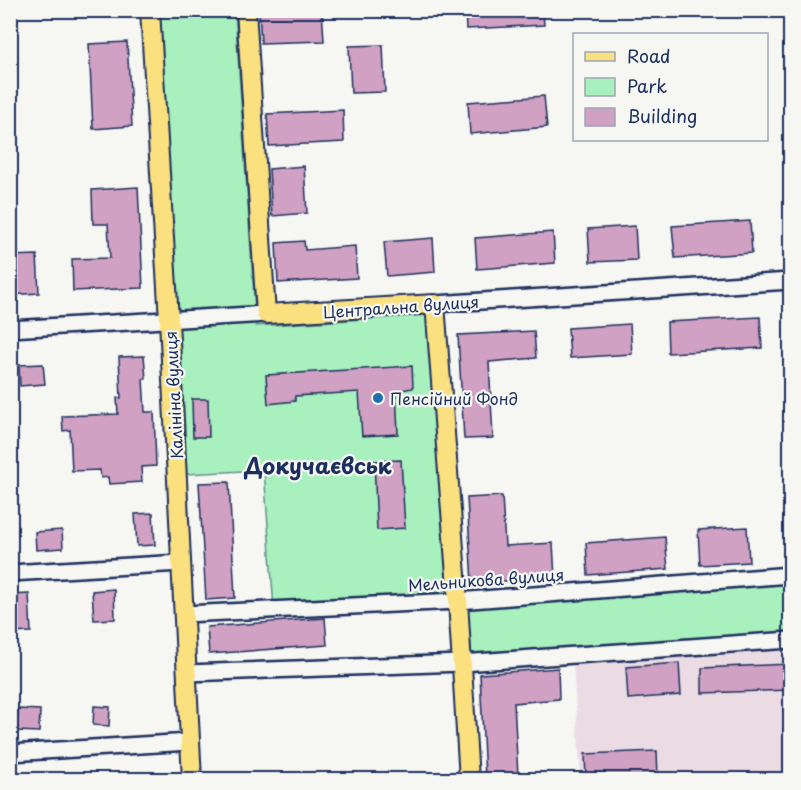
<svg xmlns="http://www.w3.org/2000/svg" width="801" height="790" font-family="'Playpen Sans',sans-serif">
  <rect width="100%" height="100%" fill="#f6f6f2"/>
  <filter id="ink" filterUnits="userSpaceOnUse"><feTurbulence type="fractalNoise" baseFrequency=".0167" numOctaves="2"/><feDisplacementMap in="SourceGraphic" scale="12" xChannelSelector="R" yChannelSelector="G"/><feConvolveMatrix kernelMatrix="1 2 1 2 8 2 1 2 1" color-interpolation-filters="sRGB"/></filter>
  <g filter="url(#ink)">
    <polygon fill="#ebdce4" points="790,650 790,779 581,779 573,664"/>
    <g fill="#a8f0bd" stroke="#62908e" stroke-width="1.5">
      <polygon points="160,11 235,11 256,326 428,315 449,601 274,609 264,470 186,474"/>
      <polygon points="790,575 790,640 472,662 467,600"/>
    </g>
    <g fill="#d0a1c2" stroke="#1b2f5e" stroke-width="1.5">
      <polygon points="322,10 324,41 261,43 259,11"/>
      <polygon points="465,10 543,10 544,25 466,29"/>
      <polygon points="127,42 132,126 93,129 89,44"/>
      <polygon points="383,45 385,92 351,93 349,46"/>
      <polygon points="544,96 547,127 470,134 468,102"/>
      <polygon points="343,110 344,142 269,146 267,114"/>
      <polygon points="304,166 307,213 272,216 269,169"/>
      <polygon points="138,187 143,288 73,291 72,259 110,258 108,224 93,224 92,190"/>
      <polygon points="750,221 752,253 675,258 672,226"/>
      <polygon points="635,226 637,260 590,262 588,229"/>
      <polygon points="553,232 555,263 477,269 475,238"/>
      <polygon points="433,238 435,272 387,276 384,242"/>
      <polygon points="304,241 305,250 355,246 357,278 278,283 276,243"/>
      <polygon points="37,255 39,293 10,295 10,256"/>
      <polygon points="760,317 762,348 668,353 667,322"/>
      <polygon points="630,324 632,354 570,358 568,328"/>
      <polygon points="534,331 536,358 489,362 493,438 464,439 458,335"/>
      <polygon points="144,356 146,379 143,379 145,412 154,412 156,466 141,467 142,482 109,484 108,477 101,478 100,470 72,471 70,430 63,431 62,416 118,414 117,398 121,398 119,357"/>
      <polygon points="43,364 45,384 20,386 19,365"/>
      <polygon points="412,366 413,388 396,391 398,434 362,436 359,392 295,396 295,401 268,404 266,375"/>
      <polygon points="192,399 208,399 209,437 193,437"/>
      <polygon points="401,460 405,528 377,530 374,461"/>
      <polygon points="229,482 235,598 206,600 199,483"/>
      <polygon points="502,496 505,546 553,543 555,578 472,583 467,498"/>
      <polygon points="153,513 155,545 137,546 135,514"/>
      <polygon points="747,527 749,562 700,565 698,530"/>
      <polygon points="62,530 63,548 36,550 35,532"/>
      <polygon points="665,537 668,569 588,575 586,543"/>
      <polygon points="114,589 115,619 94,620 92,591"/>
      <polygon points="29,594 31,632 10,633 10,595"/>
      <polygon points="325,618 327,645 209,654 207,627"/>
      <polygon points="679,663 681,695 628,699 626,667"/>
      <polygon points="790,664 790,690 702,693 702,668"/>
      <polygon points="558,668 559,699 514,703 518,776 485,778 480,674"/>
      <polygon points="94,706 110,707 109,726 93,725"/>
      <polygon points="18,709 40,710 39,732 17,731"/>
      <polygon points="657,751 658,777 586,780 585,754"/>
    </g>
    <g fill="none" stroke-linecap="round" stroke-linejoin="round">
      <g stroke="#1b2f5e" stroke-width="20">
        <g id="minor">
          <polyline points="435,304 790,281"/>
          <polyline points="10,329 266,314"/>
          <polyline points="10,573 181,563"/>
          <polyline points="184,614 458,601 790,575"/>
          <polyline points="187,673 462,663 790,640"/>
          <polyline points="10,753 190,742"/>
        </g>
      </g>
      <g stroke="#1b2f5e" stroke-width="22">
        <g id="major">
          <polyline points="150,10 169,320 192,780"/>
          <polyline points="246,10 266,314 435,304 458,601 469,780"/>
        </g>
      </g>
      <use href="#minor" stroke="#f6f6f2" stroke-width="15"/>
      <use href="#major" stroke="#fbe080" stroke-width="18"/>
    </g>
  </g>
  <circle fill="#1f6fb2" stroke="#f6f6f2" stroke-width="2" cx="378" cy="398" r="6"/>
  <g text-anchor="middle" dominant-baseline="central" stroke-width="4.5" stroke-linejoin="round" paint-order="stroke">
    <g font-size="16" fill="#1b2f5e" stroke="#f6f6f2">
      <text transform="translate(401 306) rotate(-4)">Центральна вулиця</text>
      <text transform="translate(173 395) rotate(-93)">Калініна вулиця</text>
      <text transform="translate(486 579) rotate(-4)">Мельникова вулиця</text>
    </g>
    <g font-size="16" fill="#1b2f5e" stroke="#f6f6f2" text-anchor="start">
      <text x="390" y="398">Пенсійний Фонд</text>
    </g>
    <g font-size="22" font-weight="bold" fill="#1b2f5e" stroke="#f6f6f2">
      <text x="318" y="464">Докучаєвськ</text>
    </g>
  </g>
  <rect width="801" height="790" fill="none" stroke="#f6f6f2" stroke-width="36"/>
  <rect x="18" y="18" width="765" height="754" fill="none" stroke="#1b2f5e" stroke-width="2" filter="url(#ink)"/>
  <rect x="573" y="33" width="195" height="108" fill="#f6f6f2" stroke="#9ea6b7" stroke-width="1.5"/>
  <rect x="585" y="52" width="30" height="9" fill="#fbe080" stroke="#9ea6b7" stroke-width="1.5"/>
  <text x="627" y="63" font-size="18" fill="#1b2f5e">Road</text>
  <rect x="585" y="78" width="30" height="18" fill="#a8f0bd" stroke="#9ea6b7" stroke-width="1.5"/>
  <text x="627" y="93" font-size="18" fill="#1b2f5e">Park</text>
  <rect x="585" y="108" width="30" height="18" fill="#d0a1c2" stroke="#9ea6b7" stroke-width="1.5"/>
  <text x="627" y="123" font-size="18" fill="#1b2f5e">Building</text>
</svg>
